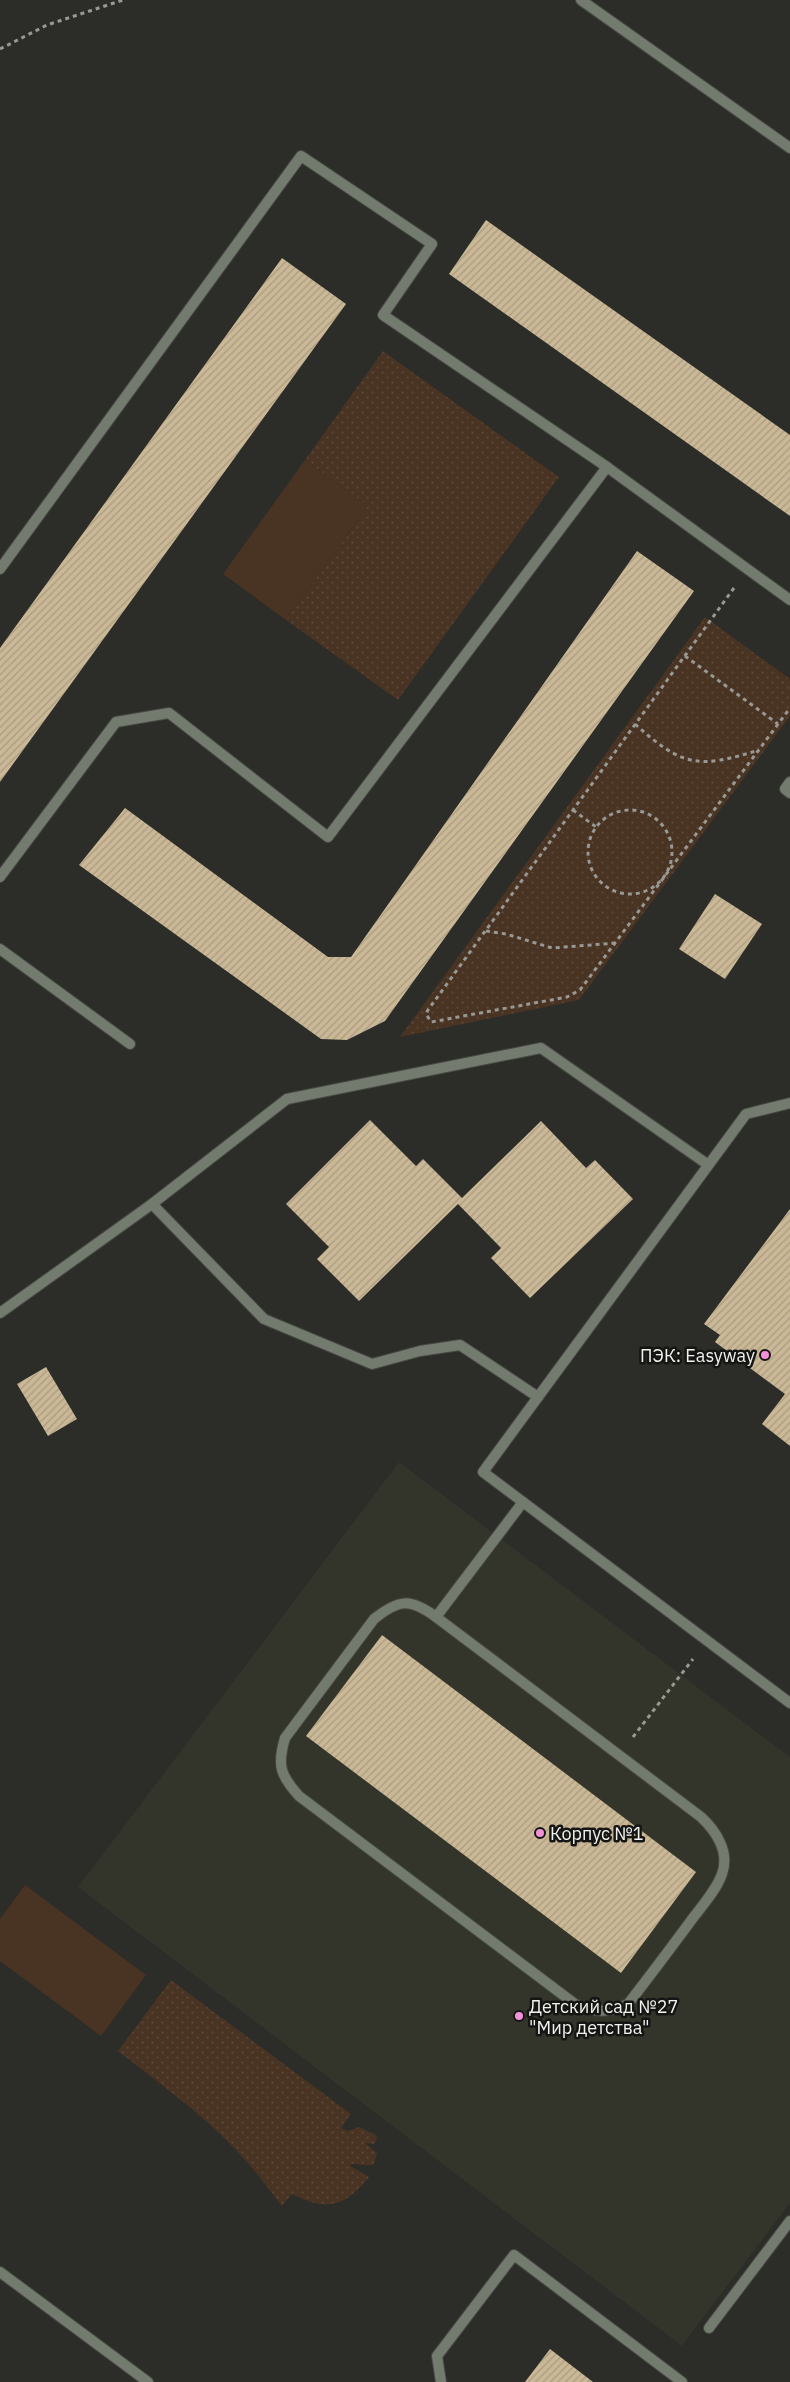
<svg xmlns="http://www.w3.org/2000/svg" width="790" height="2382" font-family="'IBM Plex Sans',sans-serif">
  <defs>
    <pattern id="park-dots" width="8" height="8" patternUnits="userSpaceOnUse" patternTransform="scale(1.25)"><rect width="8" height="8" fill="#493322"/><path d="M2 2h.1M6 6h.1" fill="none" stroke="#5b4738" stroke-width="1.8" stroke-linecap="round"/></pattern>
    <pattern id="building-hatch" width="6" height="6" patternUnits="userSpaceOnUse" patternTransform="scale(1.25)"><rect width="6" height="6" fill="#cab896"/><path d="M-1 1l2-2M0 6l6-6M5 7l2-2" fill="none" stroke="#aa9c82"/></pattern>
  </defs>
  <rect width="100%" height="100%" fill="#2c2c28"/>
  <polygon fill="#33342a" points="399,1462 790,1757 790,2203 682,2346 78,1887"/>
  <g fill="#493322">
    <polygon points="305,460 368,506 286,620 223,574"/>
    <polygon points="25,1885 146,1975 101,2036 0,1961 0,1919"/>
  </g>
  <g fill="url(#park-dots)">
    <polygon points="383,351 559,477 398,700 286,620 368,506 305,460"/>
    <polygon points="705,617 790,679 790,716 579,1000 400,1037"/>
    <path d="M171,1980L351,2114L341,2128L348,2131L359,2127L376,2135L377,2140L374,2144L365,2143L377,2153L374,2164C366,2168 358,2162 349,2165L369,2177C345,2207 327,2212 292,2194L282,2206C267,2186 251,2165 233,2147C199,2111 157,2082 118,2051Z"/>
  </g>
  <g fill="url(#building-hatch)">
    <polygon points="486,220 790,435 790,516 449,274"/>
    <polygon points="282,258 346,304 0,782 0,648"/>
    <polygon points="637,551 694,591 385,1021 347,1040 321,1039 79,865 125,808 328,957 351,957"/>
    <polygon points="715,894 762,924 725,979 679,949"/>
    <polygon points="370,1120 416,1166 423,1159 462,1198 541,1121 586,1168 595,1160 633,1199 530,1298 491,1258 501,1248 458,1204 359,1301 317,1259 329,1247 286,1204"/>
    <polygon points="790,1209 790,1446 762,1424 785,1394 715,1342 720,1335 704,1324"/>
    <polygon points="46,1367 77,1419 48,1436 17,1384"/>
    <polygon points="382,1635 696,1872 621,1973 306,1736"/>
    <polygon points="550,2349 593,2382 525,2382"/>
  </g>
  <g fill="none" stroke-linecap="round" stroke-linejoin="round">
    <g stroke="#484844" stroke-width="12">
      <g id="lane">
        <polyline points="581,0 790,148"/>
        <polyline points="0,569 301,156 432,244 383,315 607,467 790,600"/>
        <polyline points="790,782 785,789 790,793"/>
        <polyline points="0,877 116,722 169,713 328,837 607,467"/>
        <polyline points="0,949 130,1044"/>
        <polyline points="152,1204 287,1099 541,1048 707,1164"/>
        <polyline points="538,1397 746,1114 790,1103"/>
        <path d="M436,1617C410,1598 399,1599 374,1619L285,1738C277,1765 280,1775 299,1796L575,2004C595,2013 608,2013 628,2004C649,1977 670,1949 690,1922C701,1907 716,1891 722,1874C730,1852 716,1831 701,1817L436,1617L523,1502"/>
        <polyline points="0,2272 148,2382"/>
        <polyline points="709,2328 790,2221"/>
        <polyline points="441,2382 437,2356 514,2255 682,2382"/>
      </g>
    </g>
    <g stroke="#484844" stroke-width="12">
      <polyline id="street" points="0,1313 152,1204 264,1319 372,1364 420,1351 460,1345 538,1397 483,1472 790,1703"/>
    </g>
    <g stroke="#989894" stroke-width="3" stroke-dasharray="4 4" stroke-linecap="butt">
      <polyline points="0,49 47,25 123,0"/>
      <polyline points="734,588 428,1010 426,1014 431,1022 567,997 580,990 790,708"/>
      <polyline points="685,656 778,724"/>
      <path d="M635,724C683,767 698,769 759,750"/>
      <circle cx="630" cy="852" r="42"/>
      <polyline points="573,810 596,827"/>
      <polyline points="486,931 506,934 552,948 616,943"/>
      <polyline points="633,1737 693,1659"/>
    </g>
    <use href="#lane" stroke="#727b6e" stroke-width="10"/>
    <use href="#street" stroke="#727b6e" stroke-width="10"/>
  </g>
  <g fill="#f391d6" stroke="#151513" stroke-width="2">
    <circle cx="765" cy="1355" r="5"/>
    <circle cx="540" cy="1833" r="5"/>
    <circle cx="519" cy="2016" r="5"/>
  </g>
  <g text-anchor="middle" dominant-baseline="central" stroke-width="5" stroke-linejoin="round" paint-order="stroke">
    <g font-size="18" fill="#f1f1ee" stroke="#151513" text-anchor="start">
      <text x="755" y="1355" text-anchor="end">ПЭК: Easyway</text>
      <text x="550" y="1833">Корпус №1</text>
      <text x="529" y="2006">Детский сад №27<tspan x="529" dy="21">"Мир детства"</tspan></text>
    </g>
  </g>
</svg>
